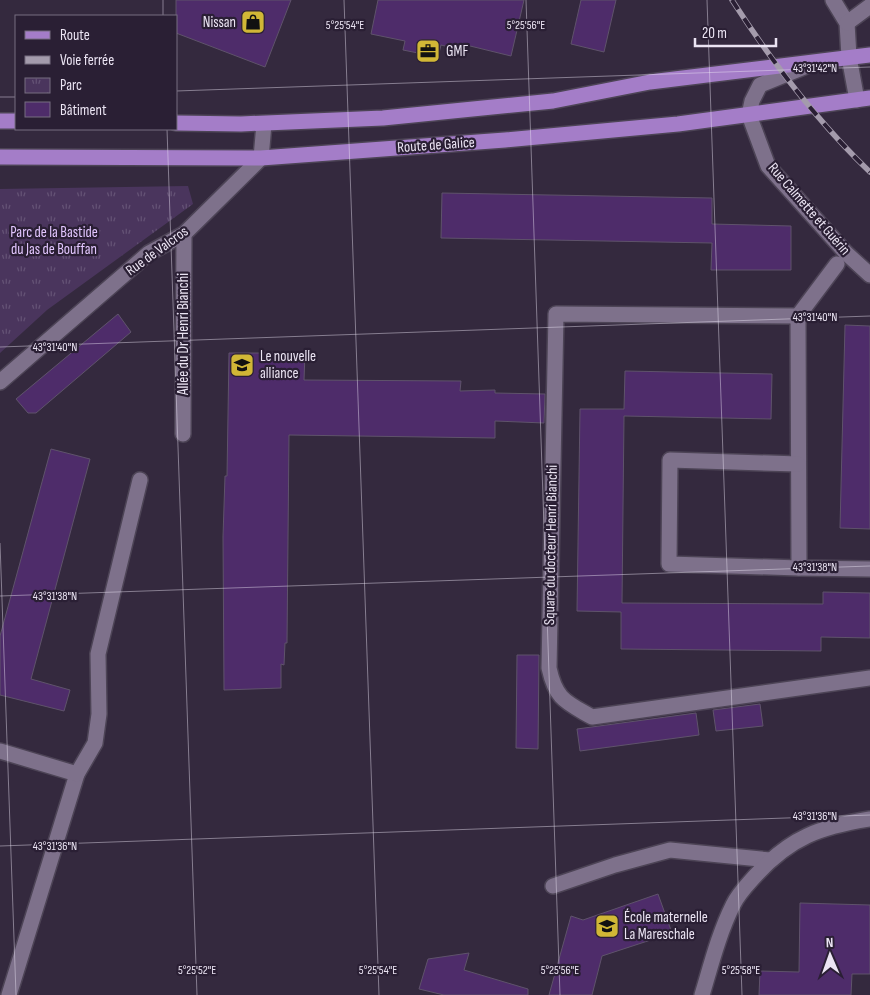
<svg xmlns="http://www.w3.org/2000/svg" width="870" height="995" font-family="'Sofia Sans Condensed',sans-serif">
  <defs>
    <pattern id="park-tufts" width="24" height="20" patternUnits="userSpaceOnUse" patternTransform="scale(1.25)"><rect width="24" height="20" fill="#4a355d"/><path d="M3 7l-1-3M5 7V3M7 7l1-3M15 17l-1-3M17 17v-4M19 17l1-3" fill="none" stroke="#645275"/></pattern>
  </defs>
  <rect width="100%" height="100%" fill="#34293e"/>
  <polygon fill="url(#park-tufts)" points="188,186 193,204 47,310 0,353 0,189"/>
  <g fill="#4e2c6a" stroke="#5f536b">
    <polygon points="176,0 291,0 265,67 176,33"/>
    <polygon points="378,0 524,0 511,56 462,44 461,50 441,45 438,57 403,50 405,41 371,34"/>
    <polygon points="581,0 616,0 604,52 571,44"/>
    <polygon points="442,193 712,198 712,224 791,226 791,270 711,270 712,243 441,238"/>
    <polygon points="118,314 131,332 36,413 28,413 16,399"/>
    <polygon points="845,325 870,326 870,529 840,528"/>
    <polygon points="229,353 305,353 304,380 461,381 460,391 495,390 495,393 545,394 544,423 495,421 495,438 289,435 287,643 285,643 284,665 281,664 281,688 224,690 223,537 225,476 227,476"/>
    <polygon points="625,371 772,374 771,419 624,416 622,603 823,604 823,592 870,593 870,638 821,637 821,651 621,649 621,612 577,611 580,409 624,409"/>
    <polygon points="51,449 90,459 31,679 70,690 64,711 0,695 0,636"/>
    <polygon points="517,655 539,655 538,749 516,748"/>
    <polygon points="760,704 763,726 716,731 713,710"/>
    <polygon points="696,713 699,735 580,751 577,729"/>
    <polygon points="658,894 672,933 602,956 592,995 549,995 571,916 583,920"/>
    <polygon points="800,903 870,905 870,974 852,974 851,995 759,995 760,971 799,972"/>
    <polygon points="469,953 464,970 528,989 528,995 444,995 419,989 428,959"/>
  </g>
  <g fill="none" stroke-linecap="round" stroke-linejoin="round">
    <g stroke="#4d4456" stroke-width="18">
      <g id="minor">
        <polyline points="833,0 847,23 849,57 857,100"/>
        <polyline points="847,23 870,6"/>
        <polyline points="809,65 760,85 752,101 749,115 768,166 846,253 870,275"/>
        <polyline points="837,264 798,316 799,568 870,569"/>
        <path d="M798,316L556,314L549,668C556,700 566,702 592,717L870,678"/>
        <polyline points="0,382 149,253 184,234 261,158 264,124"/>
        <polyline points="183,434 184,234"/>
        <polyline points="798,464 670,460 669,564 799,568"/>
        <polyline points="0,751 77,774 9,995"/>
        <polyline points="77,774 95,743 99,714 98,654 140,480"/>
        <polyline points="553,886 615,865 670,850 770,860"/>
        <path d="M702,995C711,965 719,933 733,905C738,894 748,884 756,875C791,837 820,827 870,819"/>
      </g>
    </g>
    <g stroke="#4d4456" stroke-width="18">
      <g id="major">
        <polyline points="0,121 16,121"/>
        <polyline points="176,123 241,124 383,118 553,101 650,82 870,55"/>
        <polyline points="0,157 261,158 505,140 678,124 870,98"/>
      </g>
    </g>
    <use href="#minor" stroke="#7e718b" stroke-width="15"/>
    <use href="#major" stroke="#a47dc8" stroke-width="15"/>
    <g stroke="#a49bac" stroke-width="5.5">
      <path id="rail" d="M732,0C772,62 817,121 870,172"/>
    </g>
    <use href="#rail" stroke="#2a1f34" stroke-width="4" stroke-dasharray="11" stroke-linecap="butt"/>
  </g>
  <path fill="none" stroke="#ebe4f3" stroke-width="1" stroke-opacity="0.45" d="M163,0V16M344,0L379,995M526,0L560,995M707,0L742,995M176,91L870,67M0,97H16M167,129L197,995M0,347L870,316M0,543L16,995M0,596L870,566M0,846L870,815"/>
  <defs>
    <g id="shop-square" transform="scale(1.25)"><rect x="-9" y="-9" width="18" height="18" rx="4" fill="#d1b736" stroke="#2a1f34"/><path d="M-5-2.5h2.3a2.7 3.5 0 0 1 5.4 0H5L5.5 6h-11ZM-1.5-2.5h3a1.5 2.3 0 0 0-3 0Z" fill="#111"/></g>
    <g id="office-square" transform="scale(1.25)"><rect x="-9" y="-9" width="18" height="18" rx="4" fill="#d1b736" stroke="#2a1f34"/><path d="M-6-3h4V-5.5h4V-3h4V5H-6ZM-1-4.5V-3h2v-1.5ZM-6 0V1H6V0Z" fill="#111"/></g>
    <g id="school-square" transform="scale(1.25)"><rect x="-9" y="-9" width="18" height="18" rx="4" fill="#d1b736" stroke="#2a1f34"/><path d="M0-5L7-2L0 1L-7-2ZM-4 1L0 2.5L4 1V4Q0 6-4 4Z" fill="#111"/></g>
  </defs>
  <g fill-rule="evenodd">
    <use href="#shop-square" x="253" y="22"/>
    <use href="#office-square" x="428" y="51"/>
    <use href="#school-square" x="242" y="365"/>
    <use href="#school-square" x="607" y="926"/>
  </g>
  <g text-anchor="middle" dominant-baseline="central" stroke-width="4.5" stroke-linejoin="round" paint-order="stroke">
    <g font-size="15" fill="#ebe4f3" stroke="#2a1f34" text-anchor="start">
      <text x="236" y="22" text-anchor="end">Nissan</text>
      <text x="446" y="51">GMF</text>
      <text x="260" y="356">Le nouvelle<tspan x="260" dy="17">alliance</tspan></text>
      <text x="624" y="917">École maternelle<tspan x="624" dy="17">La Mareschale</tspan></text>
    </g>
    <g font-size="15" fill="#ebe4f3" stroke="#2a1f34">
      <text transform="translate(436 145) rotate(-4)">Route de Galice</text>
      <text transform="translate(809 209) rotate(49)">Rue Calmette et Guérin</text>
      <text transform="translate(157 251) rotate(-36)">Rue de Valcros</text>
      <text transform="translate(183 334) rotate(-90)">Allée du Dr Henri Bianchi</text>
      <text transform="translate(551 545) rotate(-89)">Square du docteur Henri Bianchi</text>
    </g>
    <g font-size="15" fill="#e2c6fe" stroke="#2a1f34">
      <text x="54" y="232">Parc de la Bastide<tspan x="54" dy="17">du Jas de Bouffan</tspan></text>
    </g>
  </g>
  <g font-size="12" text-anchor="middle" fill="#ebe4f3" stroke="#2a1f34" stroke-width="4.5" stroke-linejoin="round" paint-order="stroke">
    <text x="345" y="29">5°25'54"E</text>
    <text x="526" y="29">5°25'56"E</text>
    <text x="815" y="72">43°31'42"N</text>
    <text x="815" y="321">43°31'40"N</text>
    <text x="55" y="351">43°31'40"N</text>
    <text x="815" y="571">43°31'38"N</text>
    <text x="55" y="600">43°31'38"N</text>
    <text x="815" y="820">43°31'36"N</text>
    <text x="55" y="850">43°31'36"N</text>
    <text x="197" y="974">5°25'52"E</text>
    <text x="378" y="974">5°25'54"E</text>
    <text x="560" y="974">5°25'56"E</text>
    <text x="741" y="974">5°25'58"E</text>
  </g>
  <rect x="15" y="15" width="162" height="115" fill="#2a1f34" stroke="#776e80"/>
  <rect x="25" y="31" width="25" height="8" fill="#a47dc8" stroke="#776e80"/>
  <text x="60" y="40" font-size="15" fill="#ebe4f3">Route</text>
  <rect x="25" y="56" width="25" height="8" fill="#a49bac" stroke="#776e80"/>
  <text x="60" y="65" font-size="15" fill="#ebe4f3">Voie ferrée</text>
  <rect x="25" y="78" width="25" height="15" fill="url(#park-tufts)" stroke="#776e80"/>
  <text x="60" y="90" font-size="15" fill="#ebe4f3">Parc</text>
  <rect x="25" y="102" width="25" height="15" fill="#4e2c6a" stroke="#776e80"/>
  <text x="60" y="115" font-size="15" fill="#ebe4f3">Bâtiment</text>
  <g transform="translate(830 955) rotate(358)" stroke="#2a1f34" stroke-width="4" paint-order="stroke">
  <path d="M0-4L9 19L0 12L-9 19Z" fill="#ebe4f3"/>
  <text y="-8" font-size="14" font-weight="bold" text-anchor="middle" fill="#ebe4f3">N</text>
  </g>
  <path d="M695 38v8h81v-8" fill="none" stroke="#ebe4f3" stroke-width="2.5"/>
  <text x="702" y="38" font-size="15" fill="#ebe4f3" stroke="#2a1f34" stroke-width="4" paint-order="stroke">20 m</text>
</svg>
